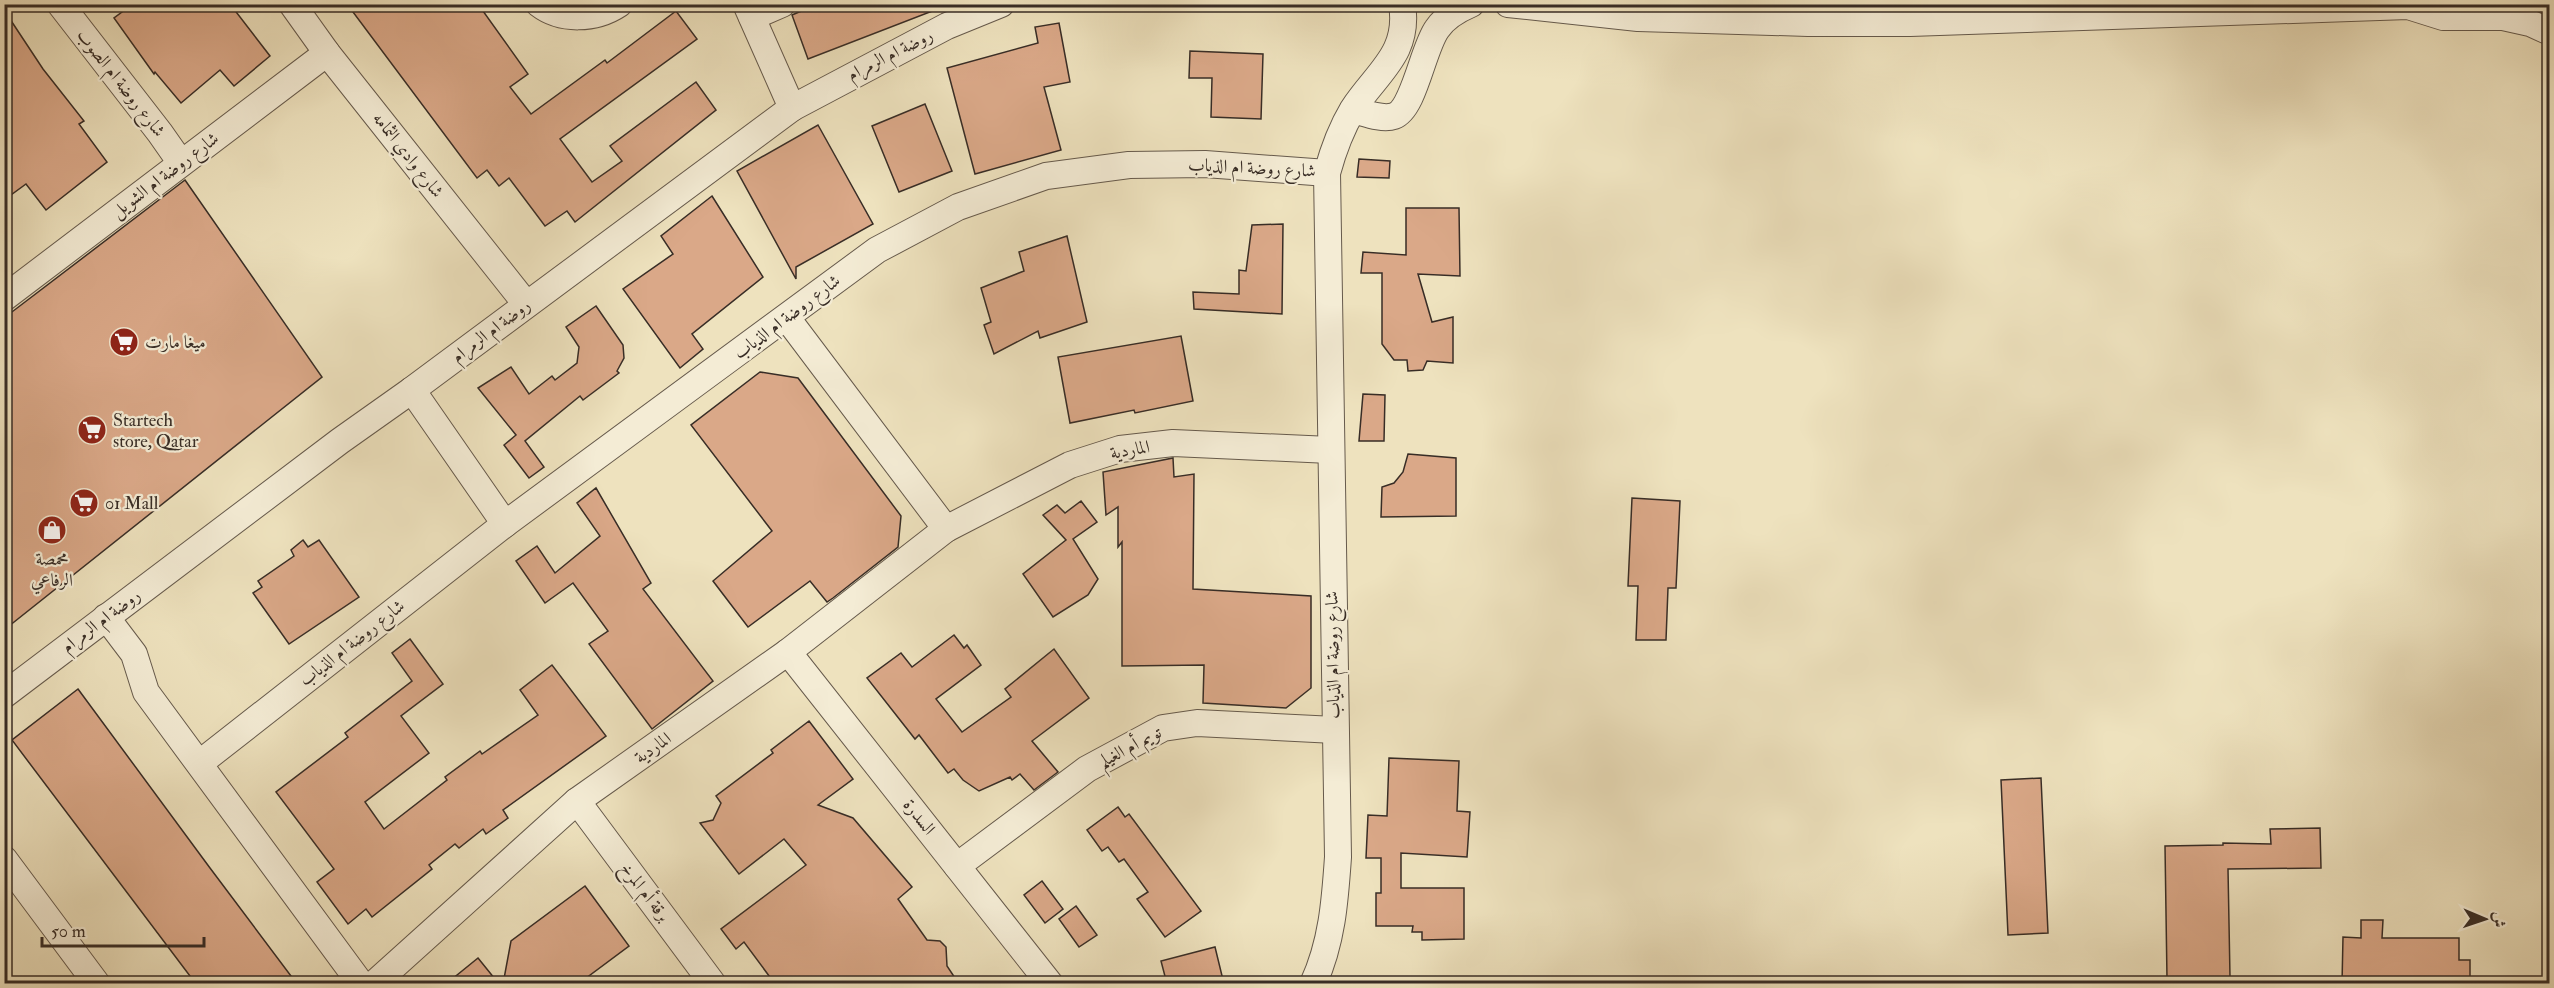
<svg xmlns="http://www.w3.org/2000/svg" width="2554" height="988" font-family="'IM FELL Double Pica',Amiri,serif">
  <rect width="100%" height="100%" fill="#eee2be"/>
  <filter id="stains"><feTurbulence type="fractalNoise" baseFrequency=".00333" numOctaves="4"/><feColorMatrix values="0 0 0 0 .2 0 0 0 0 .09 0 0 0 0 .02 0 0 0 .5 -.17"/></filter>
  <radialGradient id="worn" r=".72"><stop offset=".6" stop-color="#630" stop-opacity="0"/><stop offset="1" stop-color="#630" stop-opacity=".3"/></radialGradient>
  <g fill="#daa888" stroke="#382d26" stroke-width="1.5">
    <polygon points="133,4 230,4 270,56 234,86 220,70 181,103 155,72 154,74 114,18"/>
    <polygon points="347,4 478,4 528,74 510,87 531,114 605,60 607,63 676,11 697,39 560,139 592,182 622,161 610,146 696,82 716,110 575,222 567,211 545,226 509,178 499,186 487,170 477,178"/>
    <polygon points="818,4 948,4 948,5 808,59 792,15"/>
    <polygon points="4,10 43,69 84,121 79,124 107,162 46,210 26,184 4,200"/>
    <polygon points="1059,23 1070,82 1044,87 1061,150 975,174 947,68 1038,43 1035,27"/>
    <polygon points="1190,51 1263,54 1261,119 1211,117 1212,78 1189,78"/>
    <polygon points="925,104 952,171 899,192 872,126"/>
    <polygon points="818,125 873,224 796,267 796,279 737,171"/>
    <polygon points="1359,159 1390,161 1389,178 1357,177"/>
    <polygon points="185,180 322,377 4,630 4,318"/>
    <polygon points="712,196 763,277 692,334 703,349 680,368 623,289 673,254 661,236"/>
    <polygon points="1406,208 1459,208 1460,276 1418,274 1432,322 1453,317 1453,363 1427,361 1423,370 1408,371 1407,360 1394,360 1382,344 1382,273 1361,273 1363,252 1406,255"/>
    <polygon points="1283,224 1282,314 1194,309 1193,292 1239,294 1239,270 1246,271 1252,225"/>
    <polygon points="1067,236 1087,322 1040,338 1038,331 994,354 984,325 991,322 981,288 1024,271 1019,252"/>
    <polygon points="596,306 623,345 624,358 617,371 619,373 583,400 580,396 525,441 544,467 529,478 504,445 516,435 478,388 511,367 529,394 552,376 555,380 577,363 579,347 566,327"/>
    <polygon points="1181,336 1193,401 1135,413 1134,410 1070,423 1058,357"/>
    <polygon points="760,372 798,378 901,516 898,547 833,598 827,602 810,581 748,627 713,581 772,531 691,425"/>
    <polygon points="1363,394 1385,395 1384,441 1359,441"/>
    <polygon points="1408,454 1456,458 1456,516 1381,517 1382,487 1394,483 1403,472"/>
    <polygon points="1173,458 1174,477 1194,474 1193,589 1311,596 1311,688 1286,708 1203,703 1204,665 1122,666 1122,542 1118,547 1118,507 1106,515 1103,472"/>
    <polygon points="596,488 651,583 643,589 713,681 652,729 589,644 608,631 573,583 545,603 516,561 537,546 555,573 600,536 577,503"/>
    <polygon points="1632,498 1680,501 1676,588 1668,588 1666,640 1636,640 1638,586 1628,586"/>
    <polygon points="1081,501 1097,522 1073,539 1098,579 1088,595 1053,617 1023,574 1066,540 1043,515 1057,505 1065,513"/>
    <polygon points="303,540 308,547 319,540 359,597 289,644 253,593 262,587 258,581 294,556 291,550"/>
    <polygon points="954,635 964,648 967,645 981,665 936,699 962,732 1011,697 1005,689 1054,649 1089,698 1032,741 1058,772 1034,790 1020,774 1012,780 1010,777 979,791 963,780 954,769 948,773 919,735 915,739 867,678 901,653 912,667"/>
    <polygon points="410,639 443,684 401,716 429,753 365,802 384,829 447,780 445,777 480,751 482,754 538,715 520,690 552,665 606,736 503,810 508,818 486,834 483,829 459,848 455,844 429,865 432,869 372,917 366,909 348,924 317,882 334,869 276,792 348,737 345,733 412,681 392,653"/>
    <polygon points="78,689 210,868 297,984 196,984 12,740"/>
    <polygon points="809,721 853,779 818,805 853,818 912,887 898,899 927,940 940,941 946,947 947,966 959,984 775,984 744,942 736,949 721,929 806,865 784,839 739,874 700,823 713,820 721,803 716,796 773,753 771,750"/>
    <polygon points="1389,758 1459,761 1457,811 1470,812 1467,857 1401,853 1401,888 1464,888 1464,939 1422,940 1422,932 1412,932 1413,926 1376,926 1376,893 1381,893 1381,858 1366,858 1368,815 1387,816"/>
    <polygon points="2041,778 2048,933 2008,935 2001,780"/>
    <polygon points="1118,807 1125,817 1129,814 1201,911 1165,937 1137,899 1148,892 1124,859 1119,862 1108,847 1102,851 1087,830"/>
    <polygon points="2320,828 2321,868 2228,869 2230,977 2167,979 2165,846 2223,845 2223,843 2271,844 2270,829"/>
    <polygon points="1042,881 1063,909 1045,923 1024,895"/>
    <polygon points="585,886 629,946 578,984 503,984 511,941"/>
    <polygon points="1076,906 1097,935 1079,947 1059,919"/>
    <polygon points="2361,920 2383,920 2382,938 2459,938 2459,960 2470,960 2470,984 2342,984 2343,937 2361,938"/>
    <polygon points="1215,947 1224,984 1167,984 1161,961"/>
    <polygon points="478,958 499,984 446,984"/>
  </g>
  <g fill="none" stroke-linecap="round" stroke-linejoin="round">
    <g stroke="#665a4c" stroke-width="28">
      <g id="minor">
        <polyline points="60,4 160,133 181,163"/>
        <polyline points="292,4 327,53 526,304"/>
        <path d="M539,4C561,21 595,20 619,4"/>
        <polyline points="746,4 792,108"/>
        <polyline points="1508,4 1638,18 1808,23 1910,23 2408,6 2443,17 2503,17 2530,23 2550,32"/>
        <polyline points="752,17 782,4"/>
        <path d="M1353,110C1365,113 1382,120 1394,116C1414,109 1423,48 1437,29C1445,17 1457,10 1471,4"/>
        <polyline points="4,298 327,53"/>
        <polyline points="787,318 946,529"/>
        <polyline points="412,390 505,524"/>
        <polyline points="106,617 134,654 146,692 361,984"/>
        <polyline points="788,652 1050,984"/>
        <polyline points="4,695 340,441 412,390 792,108 947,26 1001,4"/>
        <polyline points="200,763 505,524 877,250 958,207 1046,176 1129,165 1205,164 1327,173"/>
        <polyline points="577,801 713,984"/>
        <polyline points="4,859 97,984"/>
        <polyline points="957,866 1087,769 1163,728 1197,723 1335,730"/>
        <polyline points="374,984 577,801 788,652 946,529 1070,465 1120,449 1173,443 1330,450"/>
        <path d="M1313,984C1332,943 1335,901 1338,857L1327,173C1333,151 1341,129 1353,109C1377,72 1410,54 1402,4"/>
      </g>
    </g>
    <use href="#minor" stroke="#f4ecd5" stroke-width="26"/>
  </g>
  <defs>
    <g id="supermarket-disc" transform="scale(1.5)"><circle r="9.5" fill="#8f2418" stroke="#f4ecd5"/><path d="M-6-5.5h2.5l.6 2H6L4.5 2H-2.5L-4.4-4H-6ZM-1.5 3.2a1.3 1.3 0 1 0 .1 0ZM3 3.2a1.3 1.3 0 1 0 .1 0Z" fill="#fff"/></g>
    <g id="shop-disc" transform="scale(1.5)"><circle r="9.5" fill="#8f2418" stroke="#f4ecd5"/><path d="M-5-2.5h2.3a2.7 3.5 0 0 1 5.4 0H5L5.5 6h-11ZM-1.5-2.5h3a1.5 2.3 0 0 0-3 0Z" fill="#fff"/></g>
  </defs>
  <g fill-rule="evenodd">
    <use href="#supermarket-disc" x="124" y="342"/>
    <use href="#supermarket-disc" x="92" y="430"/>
    <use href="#supermarket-disc" x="84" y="503"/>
    <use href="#shop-disc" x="52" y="530"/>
  </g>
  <g text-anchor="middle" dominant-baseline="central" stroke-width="4.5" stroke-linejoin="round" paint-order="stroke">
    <g font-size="18" fill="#382d26" stroke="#f4ecd5">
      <text transform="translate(890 55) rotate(-27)">روضة ام الرمرام</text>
      <text transform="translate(121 83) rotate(52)">شارع روضة ام الصوب</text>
      <text transform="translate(408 155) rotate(52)">شارع وادي الثمامه</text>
      <text transform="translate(1252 168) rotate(3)">شارع روضة ام الذياب</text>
      <text transform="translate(165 175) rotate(-37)">شارع روضة ام الشويل</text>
      <text transform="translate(787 317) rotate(-37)">شارع روضة ام الذياب</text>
      <text transform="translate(491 331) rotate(-37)">روضة ام الرمرام</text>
      <text transform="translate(1130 450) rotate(-10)">الماردية</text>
      <text transform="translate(101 621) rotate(-37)">روضة ام الرمرام</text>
      <text transform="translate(352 643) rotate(-38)">شارع روضة ام الذياب</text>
      <text transform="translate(1333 655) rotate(-91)">شارع روضة ام الذياب</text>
      <text transform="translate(1130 747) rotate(-28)">تويم أم الغيلم</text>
      <text transform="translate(653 748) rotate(-35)">الماردية</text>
      <text transform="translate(919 817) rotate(52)">السدرة</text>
      <text transform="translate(645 892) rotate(53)">برقة أم المرخ</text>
    </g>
    <g font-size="18" fill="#382d26" stroke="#f4ecd5" text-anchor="start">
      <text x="145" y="342">ميغا مارت</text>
      <text x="113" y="420">Startech<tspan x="113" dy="21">store, Qatar</tspan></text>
      <text x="105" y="503">01 Mall</text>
      <text x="52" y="559" text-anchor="middle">محمصة<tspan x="52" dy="21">الرفاعي</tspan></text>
    </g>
  </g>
  <rect width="2554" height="988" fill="none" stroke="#eee2be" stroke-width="24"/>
  <rect x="6" y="6" width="2542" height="976" fill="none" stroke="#382d26" stroke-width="3"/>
  <rect x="12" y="12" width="2530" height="964" fill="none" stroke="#382d26" stroke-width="1.5"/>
  <g transform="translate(2485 919) rotate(92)" stroke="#f4ecd5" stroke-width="4.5" paint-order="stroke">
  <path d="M0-4.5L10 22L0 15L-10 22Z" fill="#382d26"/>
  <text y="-9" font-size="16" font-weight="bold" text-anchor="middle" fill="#382d26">ش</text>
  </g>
  <path d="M42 937v9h162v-9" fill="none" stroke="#382d26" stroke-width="3"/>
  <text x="51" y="937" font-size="18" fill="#382d26" stroke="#f4ecd5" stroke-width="4.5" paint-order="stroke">50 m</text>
  <rect width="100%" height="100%" filter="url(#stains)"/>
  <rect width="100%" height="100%" fill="url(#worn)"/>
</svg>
